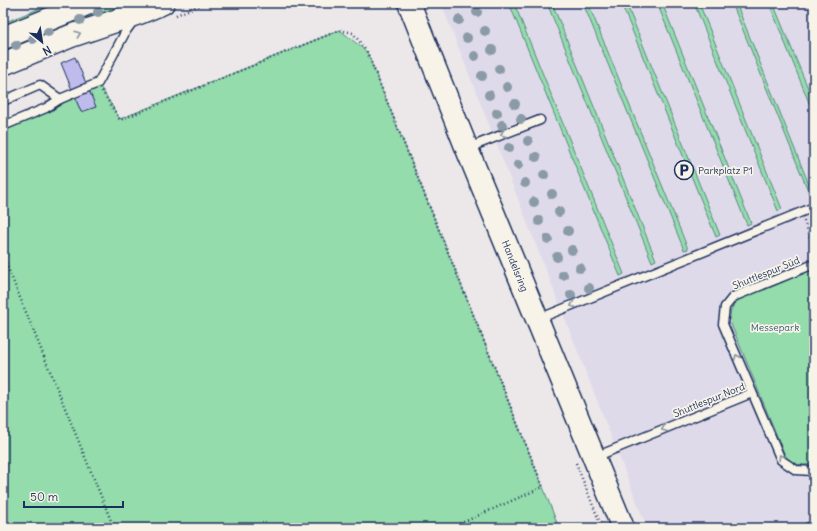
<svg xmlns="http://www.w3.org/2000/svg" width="817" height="531" font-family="Delius,sans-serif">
  <rect width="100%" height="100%" fill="#ece8e9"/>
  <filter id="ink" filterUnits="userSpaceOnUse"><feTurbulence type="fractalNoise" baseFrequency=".025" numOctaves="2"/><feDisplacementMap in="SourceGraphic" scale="8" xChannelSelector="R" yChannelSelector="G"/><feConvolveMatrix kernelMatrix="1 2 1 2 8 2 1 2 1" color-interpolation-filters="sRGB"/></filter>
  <g filter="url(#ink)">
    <polygon fill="#dfdaea" points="441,3 814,3 814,528 647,528"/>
    <g fill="#94dcab" stroke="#588684">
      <polygon points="53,3 72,3 3,31 3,23"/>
      <polygon points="106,3 147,3 3,57 3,45"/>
      <polygon points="509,3 514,3 624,274 620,276"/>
      <polygon points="547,3 552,3 656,260 652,262"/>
      <polygon points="583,3 588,3 688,249 684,250"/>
      <polygon points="621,3 626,3 720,235 716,237"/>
      <polygon points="657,3 662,3 751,223 747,225"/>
      <polygon points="694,3 699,3 782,209 778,211"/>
      <polygon points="732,3 736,3 814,197 811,198"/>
      <polygon points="769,3 773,3 814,103 814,115"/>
      <polygon points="340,30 367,52 543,487 559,528 3,528 3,125 98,83 120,119"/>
      <path d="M814,269V463C802,467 790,465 784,453L731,324C728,312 732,304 742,298Z"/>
    </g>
    <polygon fill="#c0bbed" stroke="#1b2f5e" points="75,57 96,107 81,112 61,63"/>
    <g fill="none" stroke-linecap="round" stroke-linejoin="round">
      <g stroke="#1b2f5e" stroke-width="11">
        <g id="service">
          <polyline points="3,101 40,85 60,99 98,83 126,31 134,20"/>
          <polyline points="3,126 46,108 60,99"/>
          <polyline points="468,148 540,120"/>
          <polyline points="814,264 733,297 725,307 723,324 781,460 796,470 812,471 814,470"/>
          <polyline points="538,319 814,207"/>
          <polyline points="595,457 752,393"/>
          <polyline points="807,528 814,525"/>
        </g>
      </g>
      <g stroke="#1b2f5e" stroke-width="25">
        <g id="secondary">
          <polyline points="409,3 467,149 623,528"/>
          <polyline points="3,38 89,3"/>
          <polyline points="3,64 71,36 139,13 163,3"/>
        </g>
      </g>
      <g stroke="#1b2f5e" stroke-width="2.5" stroke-dasharray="1 3" stroke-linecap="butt">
        <polyline points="176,15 205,3"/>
        <polyline points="102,91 120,120 340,30 353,33 367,52 543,487 450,528"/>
        <polyline points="804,221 814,247"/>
        <polyline points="3,256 114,528"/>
        <polyline points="576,463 602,528"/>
      </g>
      <use href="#service" stroke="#f7f3e8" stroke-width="8"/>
      <use href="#secondary" stroke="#f7f3e8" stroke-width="22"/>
    </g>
    <g fill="#8a9aa7">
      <circle cx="98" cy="12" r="5"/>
      <circle cx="477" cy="12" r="5"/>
      <circle cx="80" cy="20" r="5"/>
      <circle cx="459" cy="20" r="5"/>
      <circle cx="485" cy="31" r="5"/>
      <circle cx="48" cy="32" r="5"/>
      <circle cx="467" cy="38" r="5"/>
      <circle cx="33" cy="39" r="5"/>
      <circle cx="16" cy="45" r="5"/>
      <circle cx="492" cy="50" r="5"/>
      <circle cx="475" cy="56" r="5"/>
      <circle cx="499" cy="69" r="5"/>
      <circle cx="482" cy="76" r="5"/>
      <circle cx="507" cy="87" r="5"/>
      <circle cx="489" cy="95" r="5"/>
      <circle cx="515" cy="104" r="5"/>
      <circle cx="497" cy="113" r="5"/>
      <circle cx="521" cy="119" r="5"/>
      <circle cx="502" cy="125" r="5"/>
      <circle cx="528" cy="141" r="5"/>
      <circle cx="509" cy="148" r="5"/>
      <circle cx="536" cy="157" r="5"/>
      <circle cx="518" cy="165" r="5"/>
      <circle cx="544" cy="175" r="5"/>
      <circle cx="525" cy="183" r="5"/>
      <circle cx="552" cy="194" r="5"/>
      <circle cx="534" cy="202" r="5"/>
      <circle cx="559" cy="212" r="5"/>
      <circle cx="539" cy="221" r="5"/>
      <circle cx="568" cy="231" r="5"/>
      <circle cx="548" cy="239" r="5"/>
      <circle cx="572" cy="250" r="5"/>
      <circle cx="557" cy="257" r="5"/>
      <circle cx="580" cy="268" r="5"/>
      <circle cx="563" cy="275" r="5"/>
      <circle cx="589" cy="288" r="5"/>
      <circle cx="571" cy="295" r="5"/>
    </g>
    <defs><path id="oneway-chevron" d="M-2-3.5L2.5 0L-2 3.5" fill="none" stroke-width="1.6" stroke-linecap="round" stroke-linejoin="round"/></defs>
    <g stroke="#8991a3">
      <use href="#oneway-chevron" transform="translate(78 34) rotate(-19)"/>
      <use href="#oneway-chevron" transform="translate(503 134) rotate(158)"/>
      <use href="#oneway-chevron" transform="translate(573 305) rotate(159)"/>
      <use href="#oneway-chevron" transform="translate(737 357) rotate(-113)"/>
      <use href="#oneway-chevron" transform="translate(664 429) rotate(158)"/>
      <use href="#oneway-chevron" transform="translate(781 457) rotate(-123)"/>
    </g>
  </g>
  <defs>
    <g id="parking-ring" transform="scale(1)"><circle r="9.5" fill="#f7f3e8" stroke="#1b2f5e" stroke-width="1.5"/><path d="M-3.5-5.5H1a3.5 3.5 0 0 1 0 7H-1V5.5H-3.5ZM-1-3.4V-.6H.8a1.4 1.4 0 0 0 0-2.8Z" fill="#1b2f5e"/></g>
  </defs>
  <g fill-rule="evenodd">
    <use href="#parking-ring" x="684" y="170"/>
  </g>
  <g text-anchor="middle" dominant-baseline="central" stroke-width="3.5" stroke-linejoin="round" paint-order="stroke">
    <g font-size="10" fill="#1b2f5e" stroke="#f7f3e8" text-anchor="start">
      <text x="698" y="170">Parkplatz P1</text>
    </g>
    <g font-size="10" fill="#1b2f5e" stroke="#f7f3e8">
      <text transform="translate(515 266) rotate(68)">Handelsring</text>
      <text transform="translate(766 273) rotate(-22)">Shuttlespur Süd</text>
      <text transform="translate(709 400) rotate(-22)">Shuttlespur Nord</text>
    </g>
    <g font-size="10" fill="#395a71" stroke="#f7f3e8">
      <text x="775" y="327">Messepark</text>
    </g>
  </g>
  <rect width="817" height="531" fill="none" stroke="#f7f3e8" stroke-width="16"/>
  <rect x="8" y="8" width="801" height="515" fill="none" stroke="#1b2f5e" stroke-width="1.5" filter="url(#ink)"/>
  <g transform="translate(42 42) rotate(150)" stroke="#f7f3e8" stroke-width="3" paint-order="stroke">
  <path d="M0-3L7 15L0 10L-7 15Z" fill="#1b2f5e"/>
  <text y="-6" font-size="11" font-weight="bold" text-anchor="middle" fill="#1b2f5e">N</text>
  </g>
  <path d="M24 501v6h99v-6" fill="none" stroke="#1b2f5e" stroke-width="2"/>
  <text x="30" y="501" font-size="12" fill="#1b2f5e" stroke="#f7f3e8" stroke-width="3" paint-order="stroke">50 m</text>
</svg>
